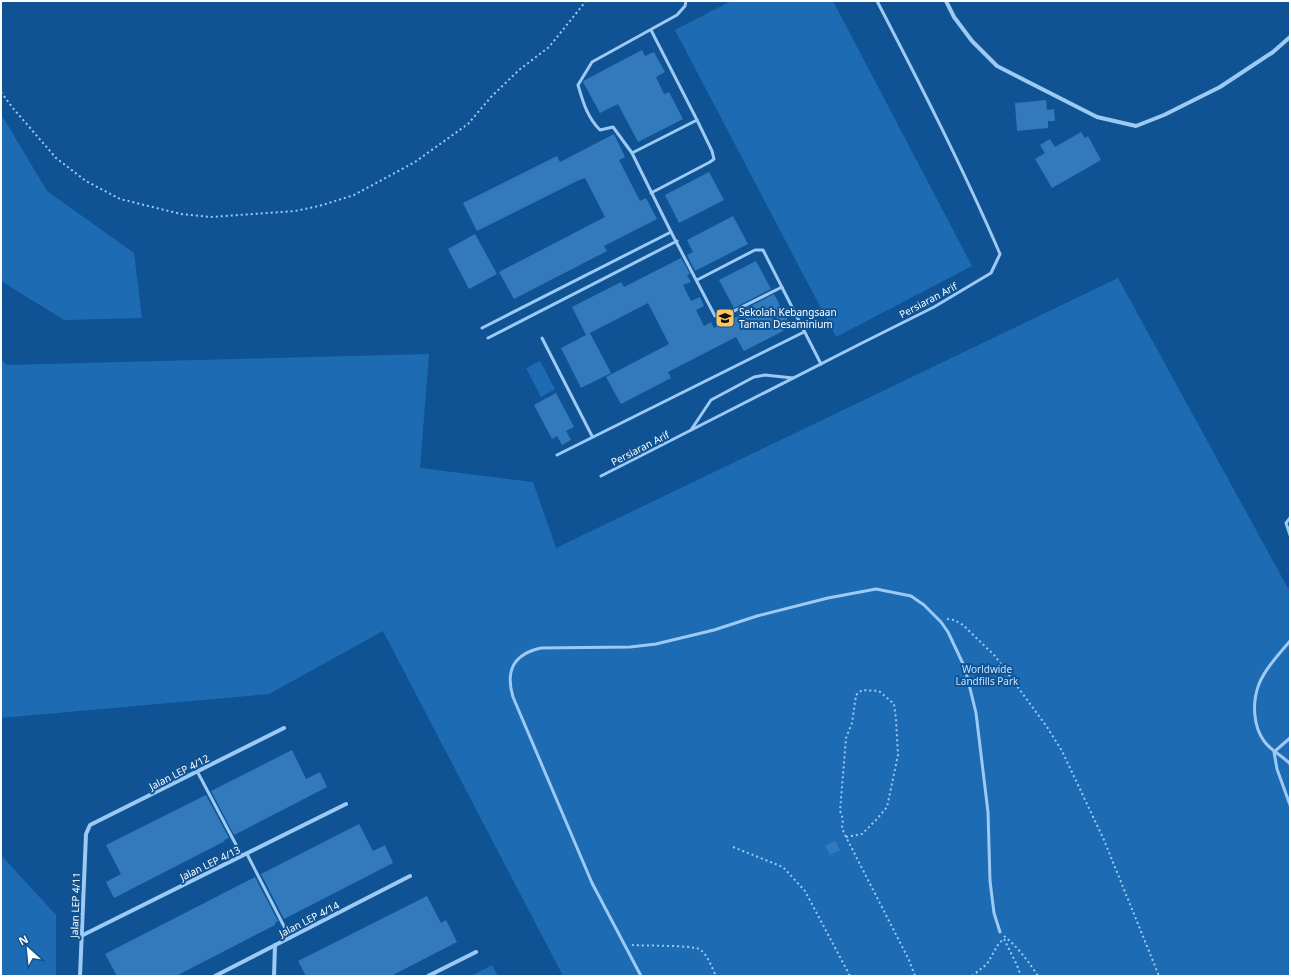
<svg xmlns="http://www.w3.org/2000/svg" width="1291" height="977" font-family="'Noto Sans',sans-serif">
  <rect width="100%" height="100%" fill="#0f5394"/>
  <g fill="#1d6bb2">
    <polygon points="731,1 833,1 972,266 836,337 675,30"/>
    <polygon points="1,114 47,191 134,253 142,318 64,320 1,281"/>
    <polygon points="1118,278 1290,592 1290,976 563,976 383,631 269,694 1,718 1,359 7,365 429,354 420,468 533,482 556,548"/>
    <polygon points="540,361 555,389 541,397 526,368"/>
    <polygon points="1,855 56,915 56,976 1,976"/>
    <polygon points="492,965 498,976 471,976"/>
  </g>
  <g fill="#337abc">
    <polygon points="642,50 645,56 654,52 665,72 656,77 664,94 669,92 683,119 638,142 618,104 600,113 583,82 585,80"/>
    <polygon points="1046,100 1047,110 1054,109 1055,121 1048,121 1048,128 1017,131 1015,103"/>
    <polygon points="1081,132 1085,138 1088,136 1101,160 1052,188 1035,159 1045,153 1040,145 1050,139 1055,147"/>
    <polygon points="614,134 625,157 619,160 640,201 646,198 657,219 604,246 607,251 514,299 499,272 605,217 585,178 579,180 477,231 463,203 557,156 560,162"/>
    <polygon points="709,172 724,200 679,223 665,195"/>
    <polygon points="733,216 748,244 695,271 687,255 693,252 687,240"/>
    <polygon points="475,234 497,274 469,289 448,249"/>
    <polygon points="681,258 690,274 687,275 691,282 683,285 691,301 700,297 704,306 696,310 704,326 711,322 714,328 738,316 737,313 774,294 791,327 744,351 736,337 668,372 671,378 621,404 606,377 669,344 648,303 590,333 611,373 581,388 561,348 586,335 572,307 621,282 624,287"/>
    <polygon points="756,261 771,289 734,308 719,280"/>
    <polygon points="556,393 574,427 566,431 571,440 562,445 557,436 552,439 534,405"/>
    <polygon points="292,750 306,779 320,772 327,787 234,835 211,791"/>
    <polygon points="206,795 229,838 224,840 225,841 114,898 106,882 121,874 106,845"/>
    <polygon points="359,824 373,851 385,845 393,863 284,919 261,874"/>
    <polygon points="835,841 840,850 830,855 825,846"/>
    <polygon points="255,877 278,921 275,923 275,925 176,976 117,976 105,954"/>
    <polygon points="427,896 441,923 446,920 457,942 391,976 306,976 298,961"/>
  </g>
  <g fill="none" stroke-linecap="round" stroke-linejoin="round">
    <g stroke="#9ccaf4" stroke-width="2" stroke-dasharray="2 3" stroke-linecap="butt">
      <polyline points="1,92 12,107 56,158 86,181 120,199 181,214 211,217 295,211 319,206 354,195 415,162 468,124 491,97 519,70 549,47 586,1"/>
      <polyline points="947,619 954,620 963,625 995,656 1047,727 1062,751 1104,840 1159,976"/>
      <polyline points="846,837 862,834 876,820 887,807 898,755 896,719 894,704 879,691 862,690 856,695 852,723 846,738 840,811 843,819 842,828 844,833 909,960 915,976"/>
      <polyline points="733,847 783,867 805,891 850,976"/>
      <path d="M1004,936C1018,947 1028,961 1038,976"/>
      <polyline points="1004,939 1016,963 1021,976"/>
      <path d="M632,945C645,946 690,945 699,949C707,953 712,968 716,976"/>
      <polyline points="972,976 987,964 999,943 1004,939"/>
    </g>
    <g stroke="#9ccaf4" stroke-width="3">
      <polyline points="651,30 697,120 712,151 714,159 710,162 651,193"/>
      <polyline points="632,153 697,120"/>
      <polyline points="671,232 715,316 724,316 782,287"/>
      <polyline points="697,280 755,250 763,250 821,364"/>
      <path d="M482,328L671,232L632,153L613,127L600,130C587,117 583,102 578,85L592,62L677,15L685,6L686,1"/>
      <polyline points="488,338 677,241"/>
      <polyline points="542,338 592,436"/>
      <polyline points="691,430 711,400 754,377 765,375 793,378"/>
      <polyline points="557,455 804,332"/>
      <path d="M601,476L862,343L934,307L991,273L1000,254C963,168 920,84 877,1"/>
      <polyline points="1290,518 1286,523 1290,535"/>
      <path d="M1290,641C1279,654 1265,669 1259,684C1252,702 1253,726 1264,741C1271,751 1282,755 1290,764"/>
      <polyline points="1290,738 1274,752 1277,769 1290,805"/>
      <polyline points="197,771 242,856"/>
      <polyline points="247,854 290,938"/>
      <path d="M641,976L592,883L513,697C505,670 514,654 541,648L630,647L656,644L714,630L757,616L828,598L876,589L911,596L924,605L941,622L948,632L965,668L976,713L988,812L990,881L994,913L1000,932"/>
    </g>
    <g stroke="#9ccaf4" stroke-width="4">
      <polyline points="946,1 954,17 972,41 997,66 1097,117 1136,126 1164,115 1220,87 1273,52 1290,37"/>
      <polyline points="81,936 346,804"/>
      <polyline points="80,976 86,834 90,825 284,728"/>
      <polyline points="215,976 410,876"/>
      <polyline points="274,976 275,945"/>
      <polyline points="428,976 476,952"/>
    </g>
  </g>
  <defs>
    <g id="school-square" transform="scale(1)"><rect x="-9" y="-9" width="18" height="18" rx="4" fill="#ffc65f" stroke="#0f5394"/><path d="M0-5L7-2L0 1L-7-2ZM-4 1L0 2.5L4 1V4Q0 6-4 4Z" fill="#111"/></g>
  </defs>
  <g fill-rule="evenodd">
    <use href="#school-square" x="725" y="318"/>
  </g>
  <g text-anchor="middle" dominant-baseline="central" stroke-width="4" stroke-linejoin="round" paint-order="stroke">
    <g font-size="10" fill="#fff" stroke="#0f5394">
      <text transform="translate(928 300) rotate(-28)">Persiaran Arif</text>
      <text transform="translate(640 448) rotate(-27)">Persiaran Arif</text>
      <text transform="translate(179 772) rotate(-27)">Jalan LEP 4/12</text>
      <text transform="translate(210 863) rotate(-26)">Jalan LEP 4/13</text>
      <text transform="translate(75 905) rotate(-88)">Jalan LEP 4/11</text>
      <text transform="translate(309 919) rotate(-27)">Jalan LEP 4/14</text>
    </g>
    <g font-size="10" fill="#fff" stroke="#0f5394" text-anchor="start">
      <text x="739" y="312">Sekolah Kebangsaan<tspan x="739" dy="12">Taman Desaminium</tspan></text>
    </g>
    <g font-size="10" fill="#c4e3fe" stroke="#0f5394">
      <text x="987" y="669">Worldwide<tspan x="987" dy="12">Landfills Park</tspan></text>
    </g>
  </g>
  <rect width="1291" height="977" fill="none" stroke="#ffffff" stroke-width="4"/>
  <g transform="translate(28 949) rotate(333)" stroke="#0f5394" stroke-width="3" paint-order="stroke">
  <path d="M0-3L7 15L0 10L-7 15Z" fill="#ffffff"/>
  <text y="-6" font-size="11" font-weight="bold" text-anchor="middle" fill="#ffffff">N</text>
  </g>
</svg>
